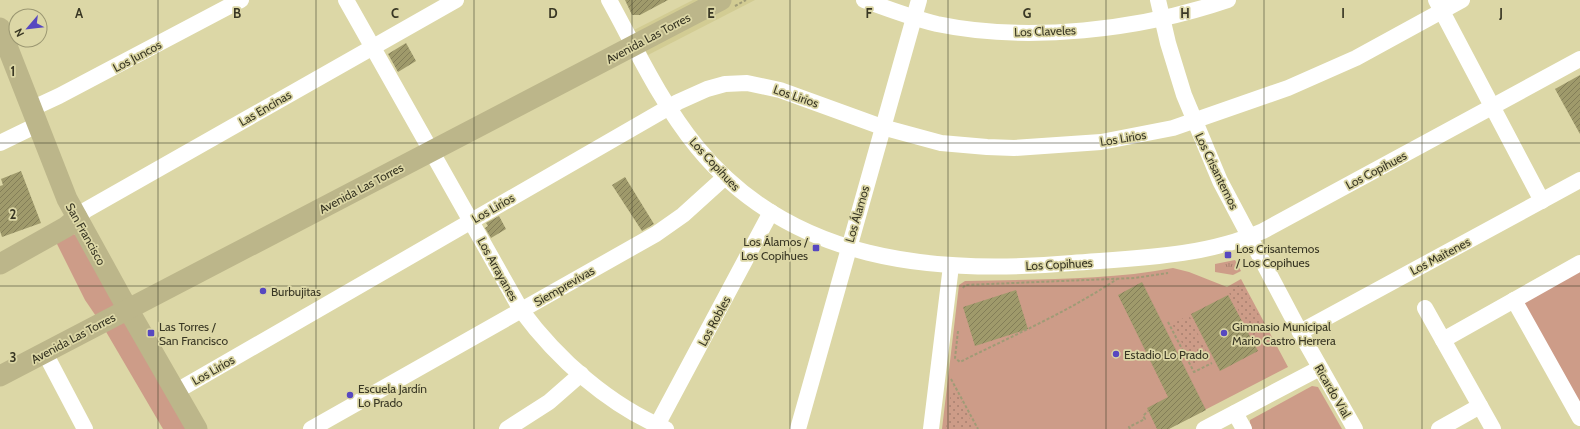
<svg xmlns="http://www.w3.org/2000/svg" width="1580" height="429" font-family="Cabin,sans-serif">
  <defs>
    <pattern id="grass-tufts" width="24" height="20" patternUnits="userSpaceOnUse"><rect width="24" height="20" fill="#cd9c88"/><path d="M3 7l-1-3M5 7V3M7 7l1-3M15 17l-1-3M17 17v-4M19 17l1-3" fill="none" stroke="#a7806f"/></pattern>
    <pattern id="garden-dots" width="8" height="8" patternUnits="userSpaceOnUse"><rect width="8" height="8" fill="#cd9c88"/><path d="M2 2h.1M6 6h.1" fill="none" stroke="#a7806f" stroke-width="1.8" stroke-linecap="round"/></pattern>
    <pattern id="building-hatch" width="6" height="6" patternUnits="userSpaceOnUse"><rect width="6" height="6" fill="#9f9a6b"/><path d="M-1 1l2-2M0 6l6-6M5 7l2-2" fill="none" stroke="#837e58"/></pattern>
  </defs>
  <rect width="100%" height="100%" fill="#dcd7a6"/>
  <polygon fill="#d2cc93" points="693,0 755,0 648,55 634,30"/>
  <polygon fill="url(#grass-tufts)" points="1235,260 1241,271 1233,275 1215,272 1215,264"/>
  <g fill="#cd9c88">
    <polygon points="72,234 79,235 117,308 98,319 85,300 56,242"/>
    <path d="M1173,268L1189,272L1227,287L1241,279L1288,367L1168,429H942L959,285L965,281C1034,279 1104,281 1173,268Z"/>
    <polygon points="1580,271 1580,407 1522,303"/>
    <polygon points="126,321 190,429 163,429 105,330"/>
    <polygon points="1312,386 1318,387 1342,429 1252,429 1250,423 1250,420"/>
  </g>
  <g fill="url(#garden-dots)">
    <polygon points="1242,284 1266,328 1252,336 1228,291"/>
    <polygon points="1189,315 1209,357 1193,364 1172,324"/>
    <polygon points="952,384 975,429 946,429"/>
  </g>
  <g fill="url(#building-hatch)">
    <polygon points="625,0 668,0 640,15 632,15"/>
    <polygon points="406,43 416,61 398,72 388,54"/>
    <polygon points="1580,75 1580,134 1555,89"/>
    <polygon points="21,171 41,223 2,237 0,231 0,186 3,185 1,179"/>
    <polygon points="625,177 654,224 642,231 612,185"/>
    <polygon points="499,216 506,229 491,238 485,228 488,226 486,223"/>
    <polygon points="1142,282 1206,410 1169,429 1157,429 1147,408 1168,397 1118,295"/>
    <polygon points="1016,290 1028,329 975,346 963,307"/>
    <polygon points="1228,295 1258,351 1220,371 1191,314"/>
  </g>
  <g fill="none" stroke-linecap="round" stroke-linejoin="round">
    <g stroke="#9f9b76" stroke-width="2" stroke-dasharray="3 2" stroke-linecap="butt">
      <polyline points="735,6 746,0"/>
      <polyline points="963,288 965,285 1135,278 1168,273"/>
      <polyline points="1168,322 1194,372 1212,363"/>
      <path d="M958,331L955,358L960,362C1012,336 1068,312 1117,279"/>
      <polyline points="951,379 978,429"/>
      <polyline points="1130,429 1129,427 1145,419 1143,416 1148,411"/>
    </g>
    <g stroke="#fff" stroke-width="16">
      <path d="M346,0L521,310C558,360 609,405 666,429"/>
      <path d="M609,0C636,49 661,103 697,147C791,262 934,275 1072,263C1136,258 1204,257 1263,231L1580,59"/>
      <path d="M864,0C888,9 912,18 937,24C1028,43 1140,30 1228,0"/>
      <polyline points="1158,0 1168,43 1184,95 1220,181 1300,332 1355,429"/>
      <polyline points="1436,0 1542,201"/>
      <polyline points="31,109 59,96 241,0"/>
      <polyline points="0,143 37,125"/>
      <polyline points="77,218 86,210 456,0"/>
      <polyline points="1514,300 1580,418"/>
      <polyline points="1425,308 1493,429"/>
      <polyline points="1300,332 1580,180"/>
      <polyline points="1443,340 1580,263"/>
      <polyline points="45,353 85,429"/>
      <polyline points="175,392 678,102 707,89 725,84 747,83 780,90 882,127 941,143 987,147 1014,148 1101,142 1173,128 1288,88 1356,58 1462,0"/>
      <polyline points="1235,413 1244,429"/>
      <polyline points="311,429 656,234 683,215 725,177"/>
      <polyline points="507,429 549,402 581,374"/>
      <polyline points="655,429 771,212"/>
      <polyline points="798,429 919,0"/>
      <polyline points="931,429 951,266"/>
      <polyline points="1204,429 1320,368"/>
      <polyline points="1439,429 1480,406"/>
    </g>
    <g stroke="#bcb68a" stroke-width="21">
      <polyline points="0,28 67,199 121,297 197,429"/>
      <polyline points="0,264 66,227 77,218"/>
      <polyline points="0,376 721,0"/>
    </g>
  </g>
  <path fill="none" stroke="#393724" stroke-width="1" stroke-opacity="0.55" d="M158,0V429M316,0V429M474,0V429M632,0V429M790,0V429M948,0V429M1106,0V429M1264,0V429M1422,0V429M0,143H1580M0,286H1580"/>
  <g fill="#5748c0" stroke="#dcd7a6" stroke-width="1.5">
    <rect x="812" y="244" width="8" height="8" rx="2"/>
    <rect x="1224" y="251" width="8" height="8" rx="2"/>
    <circle cx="263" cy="291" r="4"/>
    <rect x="147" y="329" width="8" height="8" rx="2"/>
    <circle cx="1224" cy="333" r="4"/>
    <circle cx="1116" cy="354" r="4"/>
    <circle cx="350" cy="395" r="4"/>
  </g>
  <g text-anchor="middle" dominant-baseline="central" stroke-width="3.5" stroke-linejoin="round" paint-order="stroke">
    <g font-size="12" fill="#393724" stroke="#dcd7a6">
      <text transform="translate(1045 31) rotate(-2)">Los Claveles</text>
      <text transform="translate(648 38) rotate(-28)">Avenida Las Torres</text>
      <text transform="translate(137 56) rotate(-28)">Los Juncos</text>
      <text transform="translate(796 96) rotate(19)">Los Lirios</text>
      <text transform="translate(265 108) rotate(-30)">Las Encinas</text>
      <text transform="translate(1123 138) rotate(-9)">Los Lirios</text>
      <text transform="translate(715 164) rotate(47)">Los Copihues</text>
      <text transform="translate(1376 170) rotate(-28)">Los Copihues</text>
      <text transform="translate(1217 171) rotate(64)">Los Crisantemos</text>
      <text transform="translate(361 188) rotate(-28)">Avenida Las Torres</text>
      <text transform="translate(493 208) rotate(-30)">Los Lirios</text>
      <text transform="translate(857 214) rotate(-74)">Los Álamos</text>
      <text transform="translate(86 234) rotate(61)">San Francisco</text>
      <text transform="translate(1440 256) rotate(-28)">Los Maitenes</text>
      <text transform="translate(1059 264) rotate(-3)">Los Copihues</text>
      <text transform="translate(498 269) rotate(61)">Los Arrayanes</text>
      <text transform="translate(564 286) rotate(-30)">Siemprevivas</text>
      <text transform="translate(714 321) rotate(-62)">Los Robles</text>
      <text transform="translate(73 338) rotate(-28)">Avenida Las Torres</text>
      <text transform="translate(213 370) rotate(-30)">Los Lirios</text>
      <text transform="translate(1333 391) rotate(60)">Ricardo Vial</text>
    </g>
    <g font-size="12" fill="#393724" stroke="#dcd7a6" text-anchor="start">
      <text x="808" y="241" text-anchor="end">Los Álamos /<tspan x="808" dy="14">Los Copihues</tspan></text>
      <text x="1236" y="248">Los Crisantemos<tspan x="1236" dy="14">/ Los Copihues</tspan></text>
      <text x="271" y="291">Burbujitas</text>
      <text x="159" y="326">Las Torres /<tspan x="159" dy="14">San Francisco</tspan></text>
      <text x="1232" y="326">Gimnasio Municipal<tspan x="1232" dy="14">Mario Castro Herrera</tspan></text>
      <text x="1124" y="354">Estadio Lo Prado</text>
      <text x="358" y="388">Escuela Jardín<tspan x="358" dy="14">Lo Prado</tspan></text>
    </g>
  </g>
  <g font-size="13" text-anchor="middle" font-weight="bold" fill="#393724" stroke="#dcd7a6" stroke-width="3.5" stroke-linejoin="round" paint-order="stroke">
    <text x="79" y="18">A</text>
    <text x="237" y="18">B</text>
    <text x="395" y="18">C</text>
    <text x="553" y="18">D</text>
    <text x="711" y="18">E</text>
    <text x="869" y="18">F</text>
    <text x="1027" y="18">G</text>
    <text x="1185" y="18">H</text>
    <text x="1343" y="18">I</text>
    <text x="1501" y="18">J</text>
    <text x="13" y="76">1</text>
    <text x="13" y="219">2</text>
    <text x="13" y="362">3</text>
  </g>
  <g transform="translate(28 28) rotate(242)"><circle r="19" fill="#dcd7a6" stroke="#9b9772"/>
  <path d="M0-3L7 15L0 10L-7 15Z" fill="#5748c0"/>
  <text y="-6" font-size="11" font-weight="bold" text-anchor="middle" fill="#393724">N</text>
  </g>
</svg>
